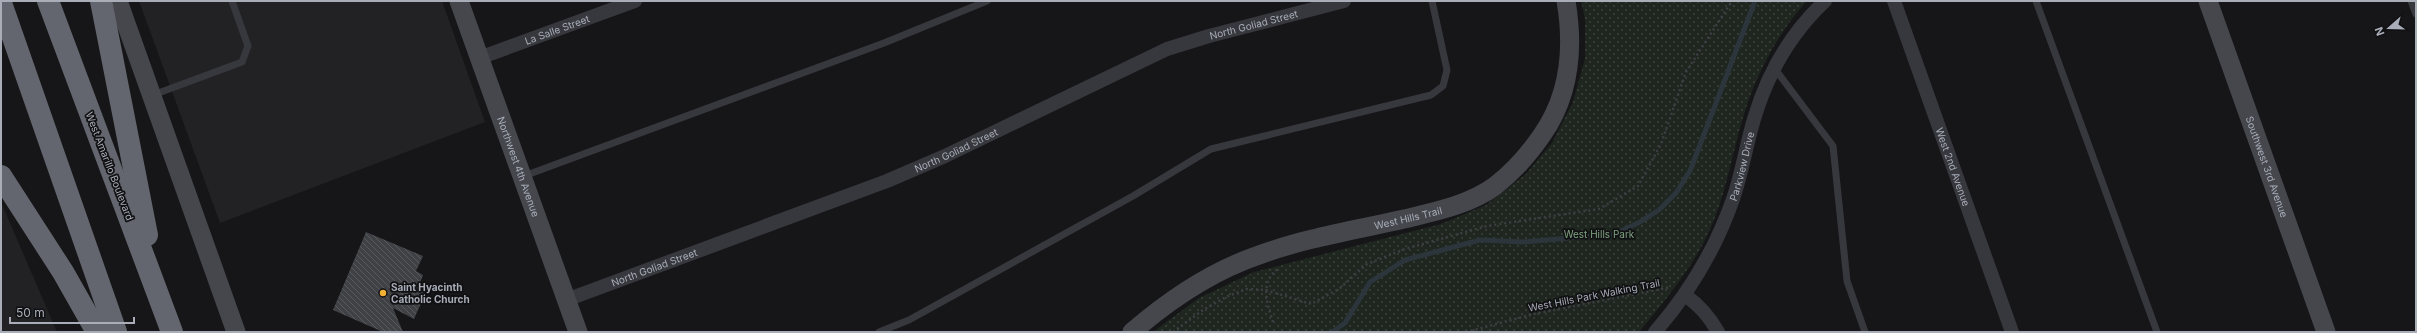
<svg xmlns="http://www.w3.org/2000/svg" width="2417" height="333" font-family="Inter,sans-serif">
  <defs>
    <pattern id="park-dots" width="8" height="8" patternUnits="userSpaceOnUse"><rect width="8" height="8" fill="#1e261f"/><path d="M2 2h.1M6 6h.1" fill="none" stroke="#3c433d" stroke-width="1.8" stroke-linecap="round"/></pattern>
    <pattern id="building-back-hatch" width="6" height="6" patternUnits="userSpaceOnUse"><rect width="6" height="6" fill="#404145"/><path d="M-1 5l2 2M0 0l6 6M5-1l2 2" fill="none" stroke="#595a5e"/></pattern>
  </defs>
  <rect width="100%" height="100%" fill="#161618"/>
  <g fill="#222225">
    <polygon points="139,1 442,1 485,122 220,223"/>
    <polygon points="1,202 57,332 1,332"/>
  </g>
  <path fill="url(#park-dots)" d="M1581,1H1807C1782,28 1762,64 1749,99C1733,144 1728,193 1707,236C1689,272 1664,302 1639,332H1153L1199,298L1254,272L1441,224L1486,205L1526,174L1552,143L1573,102L1585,59V19Z"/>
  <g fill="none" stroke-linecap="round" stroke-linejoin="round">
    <polyline stroke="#2c353c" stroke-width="5" points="1332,332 1345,323 1370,282 1405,260 1480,240 1523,242 1615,234 1640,222 1659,210 1676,193 1690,171 1755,1"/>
  </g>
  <polygon fill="url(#building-back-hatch)" points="366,232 423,256 416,271 423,275 418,289 426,292 414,319 393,308 403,332 383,332 333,310"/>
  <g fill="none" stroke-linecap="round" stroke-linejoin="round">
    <g stroke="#3d3f44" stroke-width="2.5" stroke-dasharray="2 3" stroke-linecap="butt">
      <path d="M1273,322C1267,303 1259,282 1279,268"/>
      <polyline points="1173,332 1203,310 1228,296 1247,289 1266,290 1311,304 1339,289 1367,264 1405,249 1487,226 1599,209 1638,186 1661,144 1686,72 1732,1"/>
      <polyline points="1466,332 1534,314 1671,287"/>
    </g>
    <g stroke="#37383d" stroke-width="7">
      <polyline points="2036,1 2157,332"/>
      <polyline points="2411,1 2416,14"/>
      <polyline points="1775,69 1833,146 1847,281 1865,332"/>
      <polyline points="153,95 242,62 248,46 232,1"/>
      <polyline points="524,176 884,43 987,1"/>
      <polyline points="879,332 909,320 1133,196 1211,149 1431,95 1443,86 1447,70 1432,1"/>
    </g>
    <g stroke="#37383d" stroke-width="14">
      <path id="s1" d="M1894,1L2012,332"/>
      <path id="s2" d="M479,58L635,1"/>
      <path d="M1685,295C1700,306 1709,316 1718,332"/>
      <path id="s3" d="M566,300L887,181L945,156L1167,49L1209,36L1344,1"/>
      <path id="s4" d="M1655,332C1689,293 1716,248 1733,199C1742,173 1746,146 1754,119C1767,75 1791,33 1825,1"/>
    </g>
    <g stroke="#45474d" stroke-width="19">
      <polyline points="118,1 236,332"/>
      <path id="s5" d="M459,1L578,332"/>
      <path id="s6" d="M2208,1L2326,332"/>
      <path id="s7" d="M1132,332C1169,300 1212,271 1259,255C1305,238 1356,230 1404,219C1434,212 1469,205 1495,186C1514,171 1529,154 1542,135C1570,95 1574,48 1566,1"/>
    </g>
    <g stroke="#63666e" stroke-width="22">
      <polyline points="48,1 172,332"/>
      <polyline points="101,1 147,235"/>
      <polyline points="1,3 116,332"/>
      <polyline points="1,176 63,272 97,332"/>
    </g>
  </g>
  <circle fill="#f2b134" stroke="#111113" stroke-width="1.5" cx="383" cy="293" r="4"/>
  <g text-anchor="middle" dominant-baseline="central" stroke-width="3.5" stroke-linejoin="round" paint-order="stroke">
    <g font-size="10" fill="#a8adb8" stroke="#111113">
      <text stroke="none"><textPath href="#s3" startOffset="742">North Goliad Street</textPath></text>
      <text stroke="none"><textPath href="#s2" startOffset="83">La Salle Street</textPath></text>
      <text stroke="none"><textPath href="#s3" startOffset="418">North Goliad Street</textPath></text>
      <text transform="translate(110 166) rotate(69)">West Amarillo Boulevard</text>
      <text stroke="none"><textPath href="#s4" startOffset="189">Parkview Drive</textPath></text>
      <text stroke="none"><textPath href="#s1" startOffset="176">West 2nd Avenue</textPath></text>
      <text stroke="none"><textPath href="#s6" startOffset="176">Southwest 3rd Avenue</textPath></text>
      <text stroke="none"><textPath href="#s5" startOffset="176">Northwest 4th Avenue</textPath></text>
      <text stroke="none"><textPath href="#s7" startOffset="303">West Hills Trail</textPath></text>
      <text stroke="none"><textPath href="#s3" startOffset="94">North Goliad Street</textPath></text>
      <text transform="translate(1594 295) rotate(-11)">West Hills Park Walking Trail</text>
    </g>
    <g font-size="10" fill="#7fa381" stroke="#111113">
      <text x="1599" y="234">West Hills Park</text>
    </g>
    <g font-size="10" font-weight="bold" fill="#a8adb8" stroke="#111113" text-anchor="start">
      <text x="391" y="287">Saint Hyacinth<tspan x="391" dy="12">Catholic Church</tspan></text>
    </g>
  </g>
  <rect width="2417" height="333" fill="none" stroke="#a8adb8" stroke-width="4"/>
  <g transform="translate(2389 28) rotate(250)" stroke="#111113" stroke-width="3" paint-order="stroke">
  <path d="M0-3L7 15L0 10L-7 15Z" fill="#a8adb8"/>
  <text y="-6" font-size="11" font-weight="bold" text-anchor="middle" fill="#a8adb8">N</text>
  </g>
  <path d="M10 317v6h124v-6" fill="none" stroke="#a8adb8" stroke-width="2"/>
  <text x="16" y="317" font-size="12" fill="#a8adb8" stroke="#111113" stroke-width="3" paint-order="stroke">50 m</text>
</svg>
